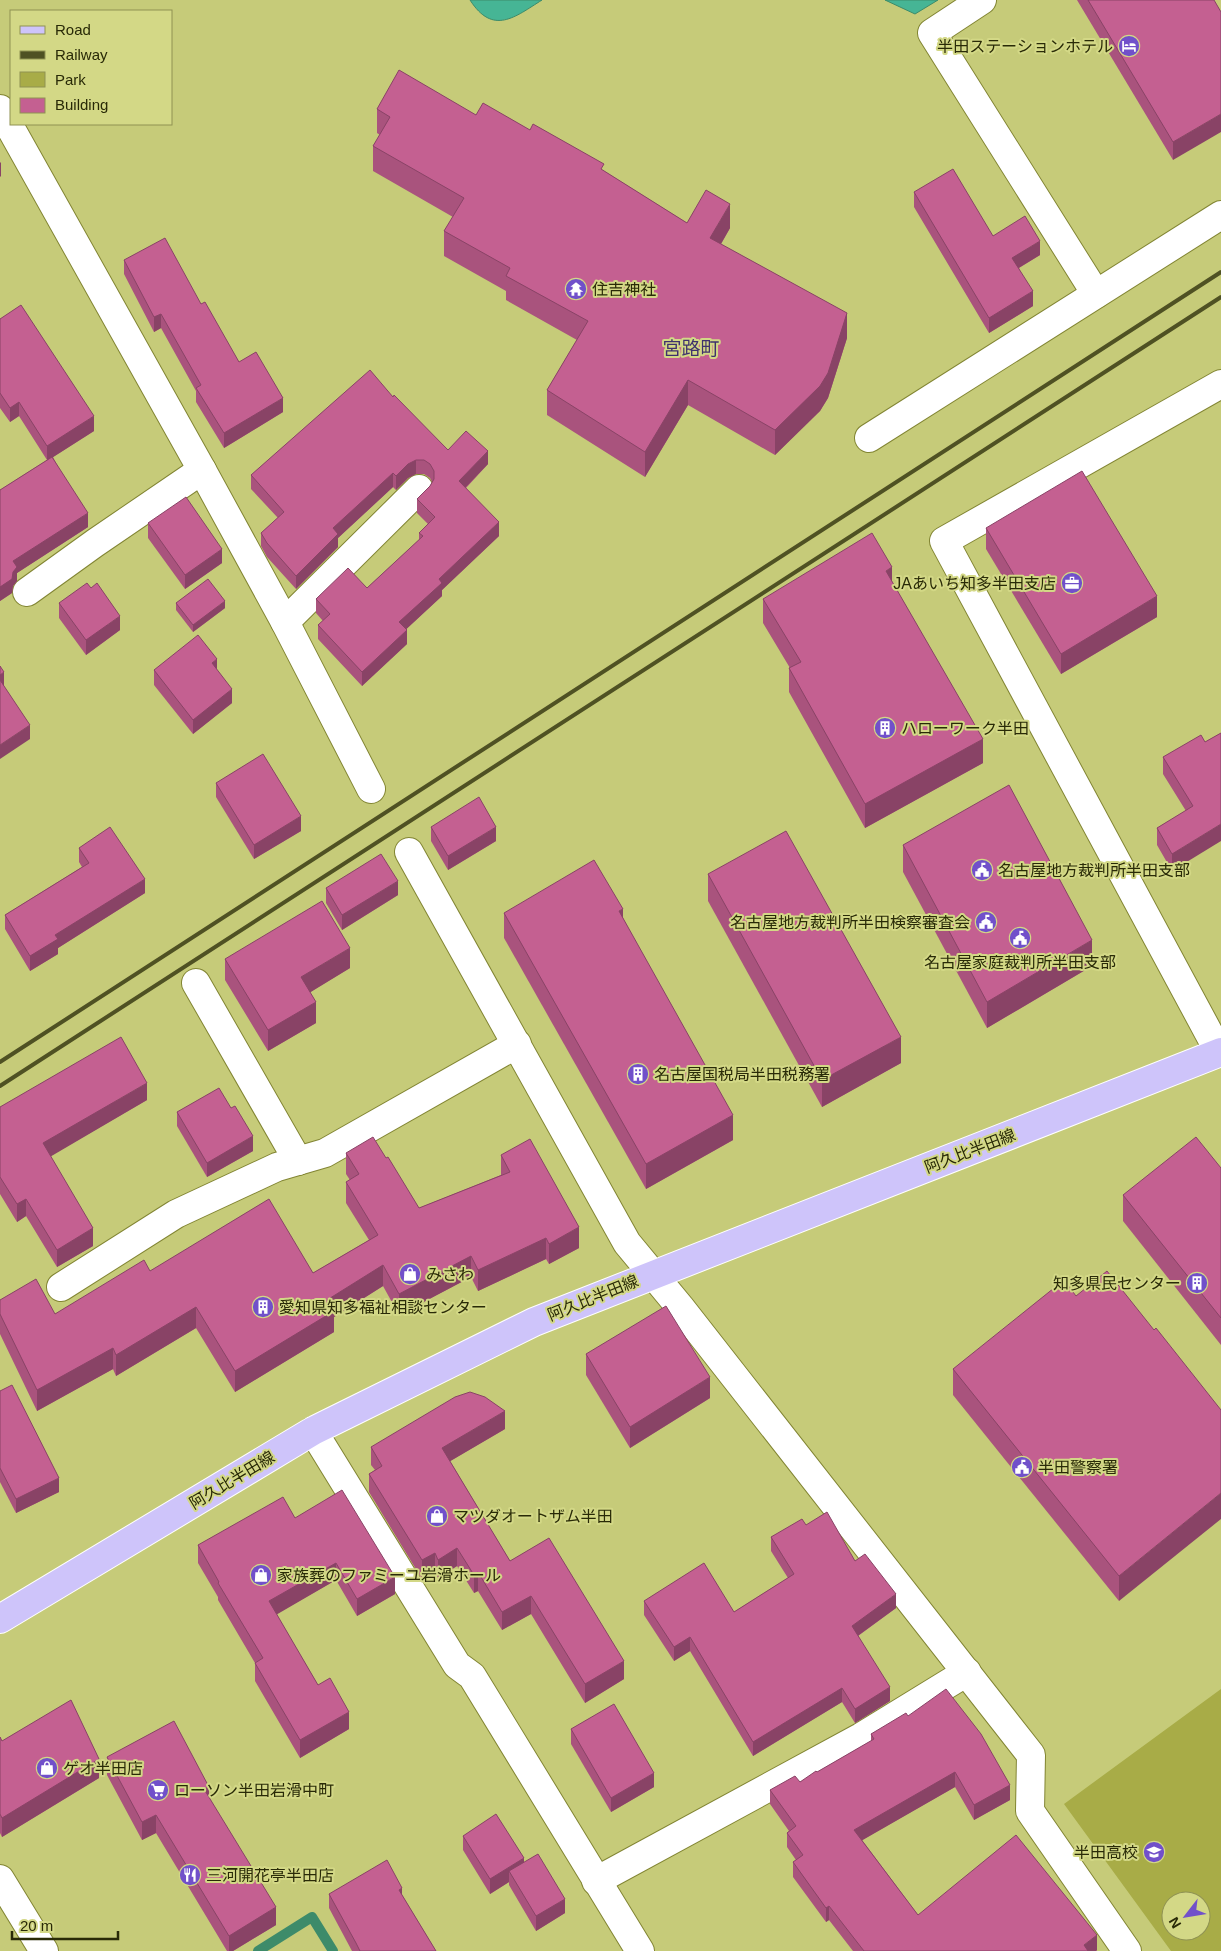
<svg xmlns="http://www.w3.org/2000/svg" width="1221" height="1951" font-family="Arial,'Noto Sans JP',sans-serif">
  <rect width="100%" height="100%" fill="#c6cb79"/>
  <path fill="#a8ac47" fill-rule="evenodd" d="M1221,1689V1951H1171L1064,1804ZM1171,1901H1201V1931H1171Z"/>
  <g fill="#46b595" stroke="#3d8b6a">
    <path d="M470,0H542C515,17 493,36 470,0Z"/>
    <polygon points="885,0 938,0 915,14"/>
  </g>
  <g fill="none" stroke-linecap="round" stroke-linejoin="round">
    <polyline stroke="#3d8b6a" stroke-width="10" points="258,1951 312,1917 333,1951"/>
    <g stroke="#828533" stroke-width="30">
      <g id="minor">
        <polyline points="982,0 932,33 1096,294"/>
        <polyline points="0,109 202,470 285,622 371,789"/>
        <polyline points="869,438 1221,215"/>
        <polyline points="27,592 95,543 202,470"/>
        <polyline points="285,622 419,489"/>
        <polyline points="409,852 627,1243 680,1307 1031,1755 1030,1811 1127,1951"/>
        <polyline points="196,983 298,1161"/>
        <polyline points="1219,1052 944,541 1221,384"/>
        <polyline points="61,1287 176,1214 277,1167 325,1153 517,1044"/>
        <polyline points="313,1431 457,1665 472,1676 640,1951"/>
        <polyline points="0,1879 44,1951"/>
        <polyline points="596,1881 861,1737 967,1672"/>
      </g>
    </g>
    <g stroke="#fff" stroke-width="30">
      <polyline id="major" points="0,1619 313,1431 534,1322 1221,1052"/>
    </g>
    <use href="#minor" stroke="#fff" stroke-width="28"/>
    <use href="#major" stroke="#cec4fa" stroke-width="28"/>
    <g stroke="#4f5123" stroke-width="4">
      <polyline points="0,1062 1221,272"/>
      <polyline points="0,1086 1221,297"/>
    </g>
  </g>
  <g fill="#a9537d">
    <polygon points="1077,0 1214,0 1173,160"/>
    <polygon points="377,109 476,115 604,171 687,223 730,228 721,244 847,338 828,398 820,411 775,455 688,405 645,477 547,415 547,390 577,340 506,300 506,291 444,256 444,231 453,217 373,171 373,146 380,135 377,133"/>
    <polygon points="914,192 993,236 1040,255 1019,268 1033,306 989,333 914,207"/>
    <polygon points="124,260 201,304 239,362 283,412 224,448 196,402 196,391 161,328 154,332 124,274"/>
    <polygon points="0,319 94,431 53,457 88,527 17,573 17,581 13,586 12,593 0,601 0,490 47,460 19,416 10,422 0,408"/>
    <polygon points="393,397 448,450 488,464 466,488 499,536 442,590 442,596 406,629 407,644 362,686 318,639 318,625 323,621 316,613 316,599 367,588 419,540 419,533 428,524 417,513 417,499 430,486 432,482 430,478 424,474 416,474 408,478 396,490 393,487 338,538 338,547 296,589 267,557 261,546 261,533 278,518 251,489 251,475"/>
    <polygon points="148,523 222,563 185,589 148,538"/>
    <polygon points="986,528 1157,617 1061,674 986,549"/>
    <polygon points="892,583 983,763 865,828 789,692 789,668 790,668 763,623 763,599"/>
    <polygon points="59,603 120,630 86,655 59,618"/>
    <polygon points="176,603 225,608 193,632 176,610"/>
    <polygon points="154,670 217,670 232,703 193,734 154,685"/>
    <polygon points="1221,733 1172,871 1157,845 1157,828 1186,811 1163,774 1163,757 1205,742"/>
    <polygon points="216,783 301,831 254,859 216,797"/>
    <polygon points="431,827 496,841 448,870 431,841"/>
    <polygon points="903,845 1092,966 987,1028 903,872"/>
    <polygon points="79,848 145,893 58,948 58,954 30,971 5,929 5,915 82,867 79,862"/>
    <polygon points="708,874 901,1063 822,1107 708,901"/>
    <polygon points="326,888 398,895 342,930 326,903"/>
    <polygon points="504,913 623,918 733,1140 646,1189 504,938"/>
    <polygon points="225,959 350,968 310,992 316,1023 268,1051 225,980"/>
    <polygon points="147,1100 50,1156 93,1246 57,1267 26,1216 17,1222 0,1194 0,1107"/>
    <polygon points="177,1112 253,1151 207,1177 177,1126"/>
    <polygon points="346,1153 419,1208 501,1175 501,1155 579,1248 549,1264 546,1259 478,1291 471,1277 399,1315 383,1286 334,1317 334,1332 235,1392 196,1328 116,1376 113,1369 37,1411 0,1334 0,1300 55,1314 150,1271 313,1273 369,1240 346,1203 346,1182 350,1180 346,1174"/>
    <polygon points="1221,1168 1221,1345 1123,1221 1123,1195"/>
    <polygon points="1076,1296 1154,1330 1119,1601 953,1395 953,1369"/>
    <polygon points="586,1354 710,1398 630,1448 586,1375"/>
    <polygon points="0,1391 59,1492 16,1513 0,1482"/>
    <polygon points="505,1429 450,1461 510,1561 624,1679 585,1703 531,1614 502,1630 478,1591 474,1593 457,1566 438,1578 435,1571 422,1579 369,1492 369,1474 375,1470 371,1465 371,1447"/>
    <polygon points="295,1518 395,1594 357,1616 336,1580 276,1614 318,1685 349,1729 300,1758 255,1681 255,1663 218,1600 218,1597 198,1563 198,1545"/>
    <polygon points="806,1525 855,1561 896,1608 858,1636 890,1701 855,1723 842,1702 753,1756 690,1651 674,1661 644,1615 644,1601 734,1612 788,1578 771,1551 771,1537"/>
    <polygon points="908,1716 1010,1800 974,1820 955,1787 862,1840 918,1915 1097,1950 1096,1951 853,1951 829,1920 826,1922 793,1877 793,1862 796,1860 787,1847 787,1833 789,1831 770,1804 770,1790 800,1782 871,1741 871,1734"/>
    <polygon points="571,1729 654,1787 611,1812 571,1744"/>
    <polygon points="0,1737 2,1741 99,1778 2,1837 0,1833"/>
    <polygon points="107,1757 209,1797 276,1925 233,1951 227,1951 156,1833 142,1840 107,1775"/>
    <polygon points="463,1836 524,1862 565,1913 536,1931 509,1885 509,1882 490,1894 463,1850"/>
    <polygon points="329,1894 402,1895 436,1951 352,1951 329,1908"/>
  </g>
  <g fill="#894366">
    <polygon points="1221,114 1221,132 1173,160 1173,142"/>
    <polygon points="1,162 1,176 0,177 0,163"/>
    <polygon points="730,204 730,228 710,263 710,238"/>
    <polygon points="1040,241 1040,255 1012,272 1012,258"/>
    <polygon points="1033,291 1033,306 989,333 989,318"/>
    <polygon points="847,313 847,338 828,398 820,411 775,455 775,430"/>
    <polygon points="161,314 161,328 154,332 154,317"/>
    <polygon points="688,380 688,405 645,477 645,452"/>
    <polygon points="283,398 283,412 224,448 224,433"/>
    <polygon points="19,402 19,416 10,422 10,408"/>
    <polygon points="94,416 94,431 47,461 47,446"/>
    <polygon points="488,451 488,464 459,494 459,481"/>
    <polygon points="416,460 416,474 408,478 396,490 396,476 408,464"/>
    <polygon points="393,473 393,487 338,538 338,547 296,589 296,576 333,528"/>
    <polygon points="88,513 88,527 17,573 17,581 13,586 12,593 0,601 0,587 13,561"/>
    <polygon points="499,522 499,536 442,590 442,596 399,636 399,622 439,579"/>
    <polygon points="222,549 222,563 185,589 185,575"/>
    <polygon points="892,567 892,592 886,571"/>
    <polygon points="1157,596 1157,617 1061,674 1061,654"/>
    <polygon points="225,601 225,608 193,632 193,625"/>
    <polygon points="120,616 120,630 86,655 86,640"/>
    <polygon points="407,630 407,644 362,686 362,672"/>
    <polygon points="217,659 217,673 212,663"/>
    <polygon points="4,672 4,686 0,689 0,675"/>
    <polygon points="232,689 232,703 193,734 193,720"/>
    <polygon points="30,725 30,739 0,759 0,745"/>
    <polygon points="983,739 983,763 865,828 865,804"/>
    <polygon points="301,816 301,831 254,859 254,845"/>
    <polygon points="1221,824 1221,841 1172,871 1172,854"/>
    <polygon points="496,827 496,841 448,870 448,856"/>
    <polygon points="145,879 145,893 58,948 58,954 30,971 30,956 55,935"/>
    <polygon points="398,881 398,895 342,930 342,915"/>
    <polygon points="623,909 623,935 619,911"/>
    <polygon points="1092,940 1092,966 987,1028 987,1002"/>
    <polygon points="350,948 350,968 301,998 301,977"/>
    <polygon points="316,1002 316,1023 268,1051 268,1030"/>
    <polygon points="901,1037 901,1063 822,1107 822,1080"/>
    <polygon points="147,1083 147,1100 43,1161 43,1143"/>
    <polygon points="733,1115 733,1140 646,1189 646,1164"/>
    <polygon points="253,1136 253,1151 207,1177 207,1163"/>
    <polygon points="26,1199 26,1216 17,1222 17,1204"/>
    <polygon points="579,1227 579,1248 549,1264 549,1244"/>
    <polygon points="93,1228 93,1246 57,1267 57,1250"/>
    <polygon points="546,1238 546,1259 478,1291 478,1270"/>
    <polygon points="471,1256 471,1277 399,1315 399,1294"/>
    <polygon points="383,1265 383,1286 334,1317 334,1332 235,1392 235,1371 327,1300"/>
    <polygon points="196,1307 196,1328 116,1376 116,1355"/>
    <polygon points="113,1348 113,1369 37,1411 37,1390"/>
    <polygon points="710,1377 710,1398 630,1448 630,1427"/>
    <polygon points="505,1411 505,1429 442,1466 442,1448"/>
    <polygon points="59,1478 59,1492 16,1513 16,1499"/>
    <polygon points="1221,1493 1221,1519 1119,1601 1119,1576"/>
    <polygon points="457,1548 457,1566 438,1578 438,1560"/>
    <polygon points="435,1553 435,1571 422,1579 422,1560"/>
    <polygon points="336,1563 336,1580 269,1619 269,1601"/>
    <polygon points="478,1572 478,1591 474,1593 474,1575"/>
    <polygon points="395,1577 395,1594 357,1616 357,1599"/>
    <polygon points="896,1594 896,1608 852,1640 852,1626"/>
    <polygon points="531,1596 531,1614 502,1630 502,1612"/>
    <polygon points="690,1637 690,1651 674,1661 674,1647"/>
    <polygon points="624,1661 624,1679 585,1703 585,1684"/>
    <polygon points="890,1687 890,1701 855,1723 855,1709"/>
    <polygon points="842,1688 842,1702 753,1756 753,1742"/>
    <polygon points="349,1712 349,1729 300,1758 300,1740"/>
    <polygon points="99,1759 99,1778 2,1837 2,1818"/>
    <polygon points="955,1772 955,1787 854,1845 854,1830"/>
    <polygon points="654,1773 654,1787 611,1812 611,1798"/>
    <polygon points="1010,1785 1010,1800 974,1820 974,1805"/>
    <polygon points="209,1787 209,1805 204,1789"/>
    <polygon points="156,1815 156,1833 142,1840 142,1822"/>
    <polygon points="524,1858 524,1873 509,1871 509,1882 490,1894 490,1879"/>
    <polygon points="402,1888 402,1903 399,1890"/>
    <polygon points="565,1899 565,1913 536,1931 536,1916"/>
    <polygon points="829,1906 829,1920 826,1922 826,1908"/>
    <polygon points="276,1907 276,1925 233,1951 229,1951 229,1936"/>
    <polygon points="1097,1935 1097,1950 1096,1951 1084,1951 1084,1945"/>
  </g>
  <g fill="#c46091" stroke="#894366">
    <polygon points="1088,0 1214,0 1221,12 1221,114 1173,142"/>
    <polygon points="399,70 476,115 483,103 530,130 533,124 604,164 601,169 687,223 706,190 730,204 710,238 847,313 828,373 820,386 775,430 688,380 645,452 547,390 588,321 506,276 510,268 444,231 464,198 373,146 390,117 377,109"/>
    <polygon points="953,169 993,236 1025,216 1040,241 1012,258 1033,291 989,318 914,192"/>
    <polygon points="165,238 201,304 205,302 239,362 256,352 283,398 224,433 196,388 201,385 161,314 154,317 124,260"/>
    <polygon points="21,305 94,416 47,446 19,402 10,408 0,393 0,319"/>
    <polygon points="370,370 393,397 394,395 448,450 466,431 488,451 459,481 499,522 439,579 442,583 399,622 407,630 362,672 318,625 330,614 316,599 348,568 367,588 423,536 419,533 435,517 417,499 430,486 434,479 434,471 430,464 424,460 416,460 408,464 396,476 393,473 333,528 338,534 296,576 267,543 261,533 284,512 251,475"/>
    <polygon points="52,457 88,513 13,561 17,567 13,572 12,579 0,587 0,490"/>
    <polygon points="1082,471 1157,596 1061,654 986,528"/>
    <polygon points="186,497 222,549 185,575 148,523"/>
    <polygon points="872,533 892,567 886,571 983,739 865,804 789,668 801,662 763,599"/>
    <polygon points="208,579 225,601 193,625 176,603"/>
    <polygon points="87,583 91,588 97,583 120,616 86,640 59,603"/>
    <polygon points="198,635 217,659 212,663 232,689 193,720 154,670"/>
    <polygon points="0,666 4,672 0,675"/>
    <polygon points="0,680 30,725 0,745"/>
    <polygon points="1221,733 1221,824 1172,854 1157,828 1193,806 1163,757 1201,735 1205,742"/>
    <polygon points="263,754 301,816 254,845 216,783"/>
    <polygon points="1009,785 1092,940 987,1002 903,845"/>
    <polygon points="479,797 496,827 448,856 431,827"/>
    <polygon points="110,827 145,879 55,935 58,939 30,956 5,915 89,863 79,848"/>
    <polygon points="786,831 901,1037 822,1080 708,874"/>
    <polygon points="381,854 398,881 342,915 326,888"/>
    <polygon points="594,860 623,909 619,911 733,1115 646,1164 504,913"/>
    <polygon points="322,901 350,948 301,977 316,1002 268,1030 225,959"/>
    <polygon points="121,1037 147,1083 43,1143 93,1228 57,1250 26,1199 17,1204 0,1177 0,1107"/>
    <polygon points="219,1088 231,1108 235,1106 253,1136 207,1163 177,1112"/>
    <polygon points="373,1137 386,1158 388,1157 419,1208 510,1172 501,1155 530,1139 579,1227 549,1244 546,1238 478,1270 471,1256 399,1294 383,1265 327,1300 334,1311 235,1371 196,1307 116,1355 113,1348 37,1390 0,1314 0,1300 36,1279 55,1314 144,1260 150,1271 269,1199 313,1273 378,1235 346,1182 359,1174 346,1153"/>
    <polygon points="1196,1137 1221,1168 1221,1318 1123,1195"/>
    <polygon points="1107,1271 1154,1330 1156,1328 1221,1410 1221,1493 1119,1576 953,1369 1064,1280 1076,1296"/>
    <polygon points="666,1306 710,1377 630,1427 586,1354"/>
    <polygon points="12,1385 59,1478 16,1499 0,1468 0,1391"/>
    <polygon points="470,1392 485,1397 505,1411 442,1448 510,1561 549,1538 624,1661 585,1684 531,1596 502,1612 478,1572 474,1575 457,1548 438,1560 435,1553 422,1560 369,1474 382,1466 371,1447 455,1397"/>
    <polygon points="342,1490 395,1577 357,1599 336,1563 269,1601 318,1685 330,1678 349,1712 300,1740 255,1663 263,1658 218,1583 219,1582 198,1545 283,1497 295,1518"/>
    <polygon points="827,1512 855,1561 865,1554 896,1594 852,1626 890,1687 855,1709 842,1688 753,1742 690,1637 674,1647 644,1601 704,1563 734,1612 794,1574 771,1537 802,1519 806,1525"/>
    <polygon points="946,1689 981,1734 1010,1785 974,1805 955,1772 854,1830 918,1915 1016,1835 1097,1935 1084,1945 1088,1951 864,1951 829,1906 826,1908 793,1862 803,1855 787,1833 796,1826 770,1790 795,1776 800,1782 816,1771 817,1772 874,1739 871,1734 906,1713 908,1716"/>
    <polygon points="71,1700 99,1759 2,1818 0,1814 0,1737 2,1741"/>
    <polygon points="614,1704 654,1773 611,1798 571,1729"/>
    <polygon points="174,1721 209,1787 204,1789 276,1907 229,1936 156,1815 142,1822 107,1757"/>
    <polygon points="496,1814 524,1858 490,1879 463,1836"/>
    <polygon points="538,1854 565,1899 536,1916 509,1871"/>
    <polygon points="387,1860 402,1888 399,1890 436,1951 360,1951 356,1943 329,1894"/>
  </g>
  <defs>
    <g id="hotel-disc" transform="scale(1.125)"><circle r="9.5" fill="#7150ca" stroke="#d3d886"/><path d="M-6-4.5h1.5V1H6V5H4.5V3h-9V5H-6ZM-4 0a1.8 1.8 0 1 1 3.6 0ZM.5 0V-2.5h3Q6-2.5 6 0Z" fill="#fff"/></g>
    <g id="temple-disc" transform="scale(1.125)"><circle r="9.5" fill="#7150ca" stroke="#d3d886"/><path d="M0-6L5-2H3V0L6.5 2.5H4V6H1.5V3h-3V6H-4V2.5H-6.5L-3 0V-2H-5Z" fill="#fff"/></g>
    <g id="office-disc" transform="scale(1.125)"><circle r="9.5" fill="#7150ca" stroke="#d3d886"/><path d="M-6-3h4V-5.5h4V-3h4V5H-6ZM-1-4.5V-3h2v-1.5ZM-6 0V1H6V0Z" fill="#fff"/></g>
    <g id="building-disc" transform="scale(1.125)"><circle r="9.5" fill="#7150ca" stroke="#d3d886"/><path d="M-4-6H4V6H1V3H-1V6H-4ZM-2.5-4.3h1.7v1.8h-1.7ZM.8-4.3h1.7v1.8H.8ZM-2.5-1h1.7V.8h-1.7ZM.8-1h1.7V.8H.8Z" fill="#fff"/></g>
    <g id="civic-disc" transform="scale(1.125)"><circle r="9.5" fill="#7150ca" stroke="#d3d886"/><path d="M-.6-6.5H3V-4.5H.6V-3L4-1V1h2V6H-6V1h2V-1L-.6-3ZM-1.2 2.5V6h2.4V2.5Z" fill="#fff"/></g>
    <g id="shop-disc" transform="scale(1.125)"><circle r="9.5" fill="#7150ca" stroke="#d3d886"/><path d="M-5-2.5h2.3a2.7 3.5 0 0 1 5.4 0H5L5.5 6h-11ZM-1.5-2.5h3a1.5 2.3 0 0 0-3 0Z" fill="#fff"/></g>
    <g id="supermarket-disc" transform="scale(1.125)"><circle r="9.5" fill="#7150ca" stroke="#d3d886"/><path d="M-6-5.5h2.5l.6 2H6L4.5 2H-2.5L-4.4-4H-6ZM-1.5 3.2a1.3 1.3 0 1 0 .1 0ZM3 3.2a1.3 1.3 0 1 0 .1 0Z" fill="#fff"/></g>
    <g id="school-disc" transform="scale(1.125)"><circle r="9.5" fill="#7150ca" stroke="#d3d886"/><path d="M0-5L7-2L0 1L-7-2ZM-4 1L0 2.5L4 1V4Q0 6-4 4Z" fill="#fff"/></g>
    <g id="restaurant-disc" transform="scale(1.125)"><circle r="9.5" fill="#7150ca" stroke="#d3d886"/><path d="M-5-6h1v4h1v-4h1v4h1v-4h1v5L-1.5 .5V6h-2V.5L-5-1ZM5-6V6H3V1.5H1.5Q1.5-4 5-6Z" fill="#fff"/></g>
  </defs>
  <g fill-rule="evenodd">
    <use href="#hotel-disc" x="1129" y="46"/>
    <use href="#temple-disc" x="576" y="289"/>
    <use href="#office-disc" x="1072" y="583"/>
    <use href="#building-disc" x="885" y="728"/>
    <use href="#civic-disc" x="982" y="870"/>
    <use href="#civic-disc" x="986" y="922"/>
    <use href="#civic-disc" x="1020" y="938"/>
    <use href="#building-disc" x="638" y="1074"/>
    <use href="#shop-disc" x="410" y="1274"/>
    <use href="#building-disc" x="1197" y="1283"/>
    <use href="#building-disc" x="263" y="1307"/>
    <use href="#civic-disc" x="1022" y="1467"/>
    <use href="#shop-disc" x="437" y="1516"/>
    <use href="#shop-disc" x="261" y="1575"/>
    <use href="#shop-disc" x="47" y="1768"/>
    <use href="#supermarket-disc" x="158" y="1790"/>
    <use href="#school-disc" x="1154" y="1852"/>
    <use href="#restaurant-disc" x="190" y="1875"/>
  </g>
  <g text-anchor="middle" dominant-baseline="central" stroke-width="4" stroke-linejoin="round" paint-order="stroke">
    <g font-size="16" fill="#292a07" stroke="#d3d886" text-anchor="start">
      <text x="1113" y="46" text-anchor="end">半田ステーションホテル</text>
      <text x="592" y="289">住吉神社</text>
      <text x="1056" y="583" text-anchor="end">JAあいち知多半田支店</text>
      <text x="901" y="728">ハローワーク半田</text>
      <text x="998" y="870">名古屋地方裁判所半田支部</text>
      <text x="970" y="922" text-anchor="end">名古屋地方裁判所半田検察審査会</text>
      <text x="1020" y="962" text-anchor="middle">名古屋家庭裁判所半田支部</text>
      <text x="654" y="1074">名古屋国税局半田税務署</text>
      <text x="426" y="1274">みさわ</text>
      <text x="1181" y="1283" text-anchor="end">知多県民センター</text>
      <text x="279" y="1307">愛知県知多福祉相談センター</text>
      <text x="1038" y="1467">半田警察署</text>
      <text x="453" y="1516">マツダオートザム半田</text>
      <text x="277" y="1575">家族葬のファミーユ岩滑ホール</text>
      <text x="63" y="1768">ゲオ半田店</text>
      <text x="174" y="1790">ローソン半田岩滑中町</text>
      <text x="1138" y="1852" text-anchor="end">半田高校</text>
      <text x="206" y="1875">三河開花亭半田店</text>
    </g>
    <g font-size="16" fill="#292a07" stroke="#d3d886">
      <text transform="translate(970 1151) rotate(-21)">阿久比半田線</text>
      <text transform="translate(593 1298) rotate(-22)">阿久比半田線</text>
      <text transform="translate(232 1480) rotate(-31)">阿久比半田線</text>
    </g>
    <g font-size="19" fill="#3f316d" stroke="#d3d886">
      <text x="691" y="348">宮路町</text>
    </g>
  </g>
  <rect x="10" y="10" width="162" height="115" fill="#d3d886" stroke="#8f9253"/>
  <rect x="20" y="26" width="25" height="8" fill="#cec4fa" stroke="#8f9253"/>
  <text x="55" y="35" font-size="15" fill="#292a07">Road</text>
  <rect x="20" y="51" width="25" height="8" fill="#4f5123" stroke="#8f9253"/>
  <text x="55" y="60" font-size="15" fill="#292a07">Railway</text>
  <rect x="20" y="72" width="25" height="15" fill="#a8ac47" stroke="#8f9253"/>
  <text x="55" y="85" font-size="15" fill="#292a07">Park</text>
  <rect x="20" y="98" width="25" height="15" fill="#c46091" stroke="#8f9253"/>
  <text x="55" y="110" font-size="15" fill="#292a07">Building</text>
  <g transform="translate(1186 1916) rotate(239)"><circle r="24" fill="#d3d886" stroke="#8f9253"/>
  <path d="M0-4L9 19L0 12L-9 19Z" fill="#7150ca"/>
  <text y="-8" font-size="14" font-weight="bold" text-anchor="middle" fill="#292a07">N</text>
  </g>
  <path d="M12 1931v8h106v-8" fill="none" stroke="#292a07" stroke-width="2.5"/>
  <text x="20" y="1931" font-size="15" fill="#292a07" stroke="#d3d886" stroke-width="4" paint-order="stroke">20 m</text>
</svg>
